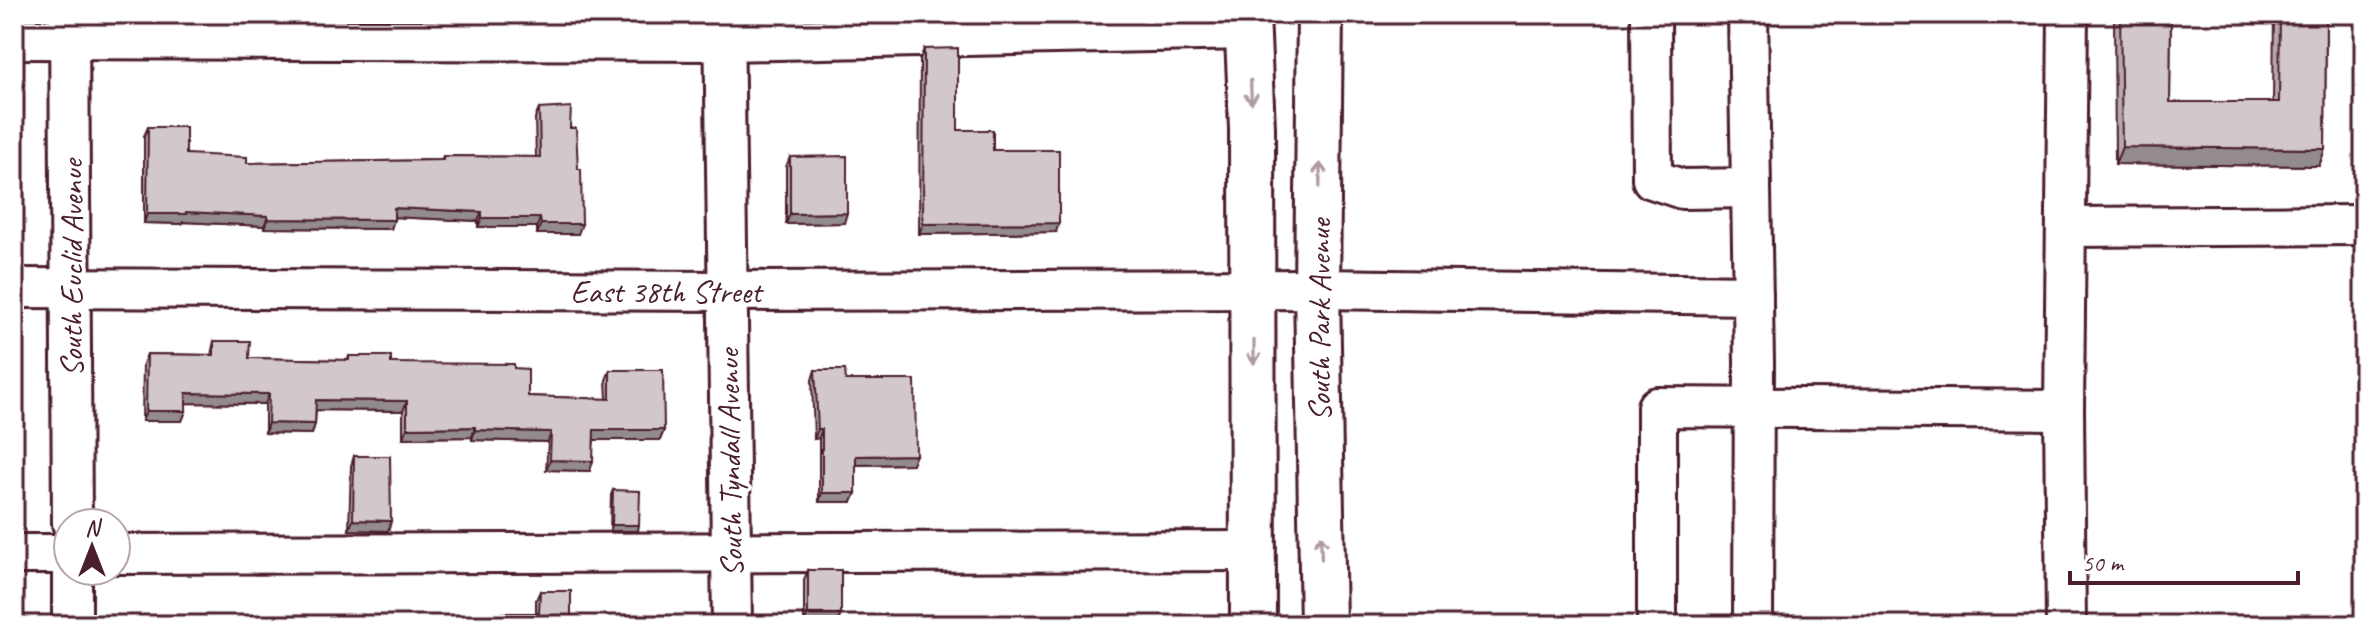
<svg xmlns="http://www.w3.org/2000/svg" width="2378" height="639" font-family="Caveat,sans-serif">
  <rect width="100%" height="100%" fill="#fff"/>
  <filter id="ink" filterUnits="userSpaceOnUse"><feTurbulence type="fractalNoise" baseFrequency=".0125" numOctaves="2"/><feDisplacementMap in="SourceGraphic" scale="16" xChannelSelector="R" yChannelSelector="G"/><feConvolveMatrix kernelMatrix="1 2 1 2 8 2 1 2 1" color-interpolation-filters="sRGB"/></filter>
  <g filter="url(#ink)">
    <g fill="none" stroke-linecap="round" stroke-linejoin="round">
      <g stroke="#4a1f2b" stroke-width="44">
        <g id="minor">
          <polyline points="69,14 72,523"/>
          <polyline points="724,14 732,625"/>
          <polyline points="1651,14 1652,179 1682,189 1751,188"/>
          <polyline points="1748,14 1754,362 1753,625"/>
          <polyline points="14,39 725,41 1248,30"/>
          <polyline points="2067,227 2364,225"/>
          <polyline points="14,288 728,291 1317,289 1753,295"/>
          <polyline points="14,554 68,554"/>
          <polyline points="116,554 1254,551"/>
          <polyline points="72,571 72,625"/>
          <polyline points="1657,625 1657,407 2064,410"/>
          <polyline points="2066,625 2064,410 2068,14"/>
        </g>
      </g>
      <g stroke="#4a1f2b" stroke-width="50">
        <g id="major">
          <polyline points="1247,14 1252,128 1253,625"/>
          <polyline points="1320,14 1317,289 1323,625"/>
        </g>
      </g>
      <use href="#minor" stroke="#fff" stroke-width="38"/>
      <use href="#major" stroke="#fff" stroke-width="44"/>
    </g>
    <g fill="#b5abaf" stroke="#4a1f2b" stroke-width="2">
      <polygon points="2114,14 2171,14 2170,102 2273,102 2274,14 2326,14 2325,149 2319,166 2115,164"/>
      <polygon points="924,49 958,130 993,150 1056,232 919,234 920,59"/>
      <polygon points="539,109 570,128 578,234 537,234 537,227 478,227 478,221 394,217 391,229 264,228 264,226 183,222 182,224 144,223 144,136 148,127 186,154 247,163 441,160 443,156 536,157 535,118"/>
      <polygon points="790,157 844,223 786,224 786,167"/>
      <polygon points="214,341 249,358 348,360 349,356 391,363 514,368 528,396 607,399 606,380 610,370 664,430 660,440 594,440 590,471 546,470 548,442 472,440 472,437 403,438 403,411 316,410 315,424 312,434 265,433 265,404 186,403 186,411 182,421 142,421 143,364 147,354 211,355"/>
      <polygon points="815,370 846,380 912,464 856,465 856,493 852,502 819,502 819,438 814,439 812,380"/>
      <polygon points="354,456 391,521 388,531 349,530 351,466"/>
      <polygon points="613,490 638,531 610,531 611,495"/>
      <polygon points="808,570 841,614 837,624 804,624 804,580"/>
      <polygon points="540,591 571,625 498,625 501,613 536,613 536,600"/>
    </g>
    <g fill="#938b8e" stroke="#4a1f2b" stroke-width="2">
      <polygon points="138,14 269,14 268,18 138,15"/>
      <polygon points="463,14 512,14 511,18 461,18"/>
      <polygon points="2122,147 2325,149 2319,166 2115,164"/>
      <polygon points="394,208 482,212 478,221 390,217"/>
      <polygon points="186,212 268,216 264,226 183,222 182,224 144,223 147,214"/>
      <polygon points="847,213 844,223 786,224 790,214"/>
      <polygon points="482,218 540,218 537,227 478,227"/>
      <polygon points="268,219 394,220 391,229 264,228"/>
      <polygon points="1059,223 1056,232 919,234 923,224"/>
      <polygon points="541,224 582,224 578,234 537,234"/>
      <polygon points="186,393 269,394 265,404 183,403"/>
      <polygon points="316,400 407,401 403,411 312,410"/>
      <polygon points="146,411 186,411 182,421 142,421"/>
      <polygon points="268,423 315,424 312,434 265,433"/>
      <polygon points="475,427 472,437 403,438 407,428"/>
      <polygon points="818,429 822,429 819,438 814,439"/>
      <polygon points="475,430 551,432 548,442 472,440"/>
      <polygon points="594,430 664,430 660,440 591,440"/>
      <polygon points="916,455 912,464 852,465 856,456"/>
      <polygon points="550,460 593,461 590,471 546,470"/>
      <polygon points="822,493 856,493 852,502 819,502"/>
      <polygon points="353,520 391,521 388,531 349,530"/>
      <polygon points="612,525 639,525 638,531 610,531"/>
      <polygon points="808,614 841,614 837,624 804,624"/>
    </g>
    <g fill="#d2c7cb" stroke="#4a1f2b" stroke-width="2">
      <polygon points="2120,14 2171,14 2170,102 2279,102 2280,14 2326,14 2325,149 2122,147"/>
      <polygon points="958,48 958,130 993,130 993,150 1059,150 1059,223 923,224 924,49"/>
      <polygon points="571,107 570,128 576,128 578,169 581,169 582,224 541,224 540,218 482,218 482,212 394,208 394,220 268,219 268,216 186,212 186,214 147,214 148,127 186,127 186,154 247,157 247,163 443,160 443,156 540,157 539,109"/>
      <polygon points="847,156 847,213 790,214 790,157"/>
      <polygon points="214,341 250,341 249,358 349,360 349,356 391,356 391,363 514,364 514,368 528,369 528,396 610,399 610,370 663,370 664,430 594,430 593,461 550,460 551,432 475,430 475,427 407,428 407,401 316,400 315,424 268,423 269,394 186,393 186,411 146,411 147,354 214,355"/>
      <polygon points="815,370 845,370 846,380 915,380 916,455 856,456 856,493 822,493 822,429 818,429"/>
      <polygon points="354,456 390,456 391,521 353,520"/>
      <polygon points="613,490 640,491 639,525 612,525"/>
      <rect x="808" y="570" width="33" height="44"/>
      <polygon points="540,591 571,591 571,625 501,625 501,613 539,613"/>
      <polygon points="941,618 979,619 979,625 941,625"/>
    </g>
    <defs><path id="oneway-shaft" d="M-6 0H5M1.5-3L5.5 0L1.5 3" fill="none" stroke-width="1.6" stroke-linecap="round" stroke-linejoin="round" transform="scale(2)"/></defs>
    <g stroke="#ae9aa0">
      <use href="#oneway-shaft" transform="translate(1251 92) rotate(88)"/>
      <use href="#oneway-shaft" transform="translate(1320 175) rotate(-89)"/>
      <use href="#oneway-shaft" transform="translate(1254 352) rotate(90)"/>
      <use href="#oneway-shaft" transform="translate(1321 547) rotate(-92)"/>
    </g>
  </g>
  <g text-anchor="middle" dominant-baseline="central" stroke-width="7" stroke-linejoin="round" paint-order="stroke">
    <g font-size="32" fill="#4a1f2b" stroke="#fff">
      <text transform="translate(71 268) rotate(-90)">South Euclid Avenue</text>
      <text x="666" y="291">East 38th Street</text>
      <text transform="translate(1319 320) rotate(-90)">South Park Avenue</text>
      <text transform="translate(730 463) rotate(-91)">South Tyndall Avenue</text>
    </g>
  </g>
  <rect width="2378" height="639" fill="none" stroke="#fff" stroke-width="48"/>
  <rect x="24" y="24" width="2330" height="591" fill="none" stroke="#4a1f2b" stroke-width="3" filter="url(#ink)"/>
  <g transform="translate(92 547)"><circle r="38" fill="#ffffff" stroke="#b7a5aa" stroke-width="2"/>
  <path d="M0-6L14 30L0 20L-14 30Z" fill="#4a1f2b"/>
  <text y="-12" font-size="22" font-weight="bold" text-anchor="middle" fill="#4a1f2b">N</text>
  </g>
  <path d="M2070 571v12h228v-12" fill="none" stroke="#4a1f2b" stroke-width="4"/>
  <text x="2082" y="571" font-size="24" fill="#4a1f2b" stroke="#ffffff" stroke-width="6" paint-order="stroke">50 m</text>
</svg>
